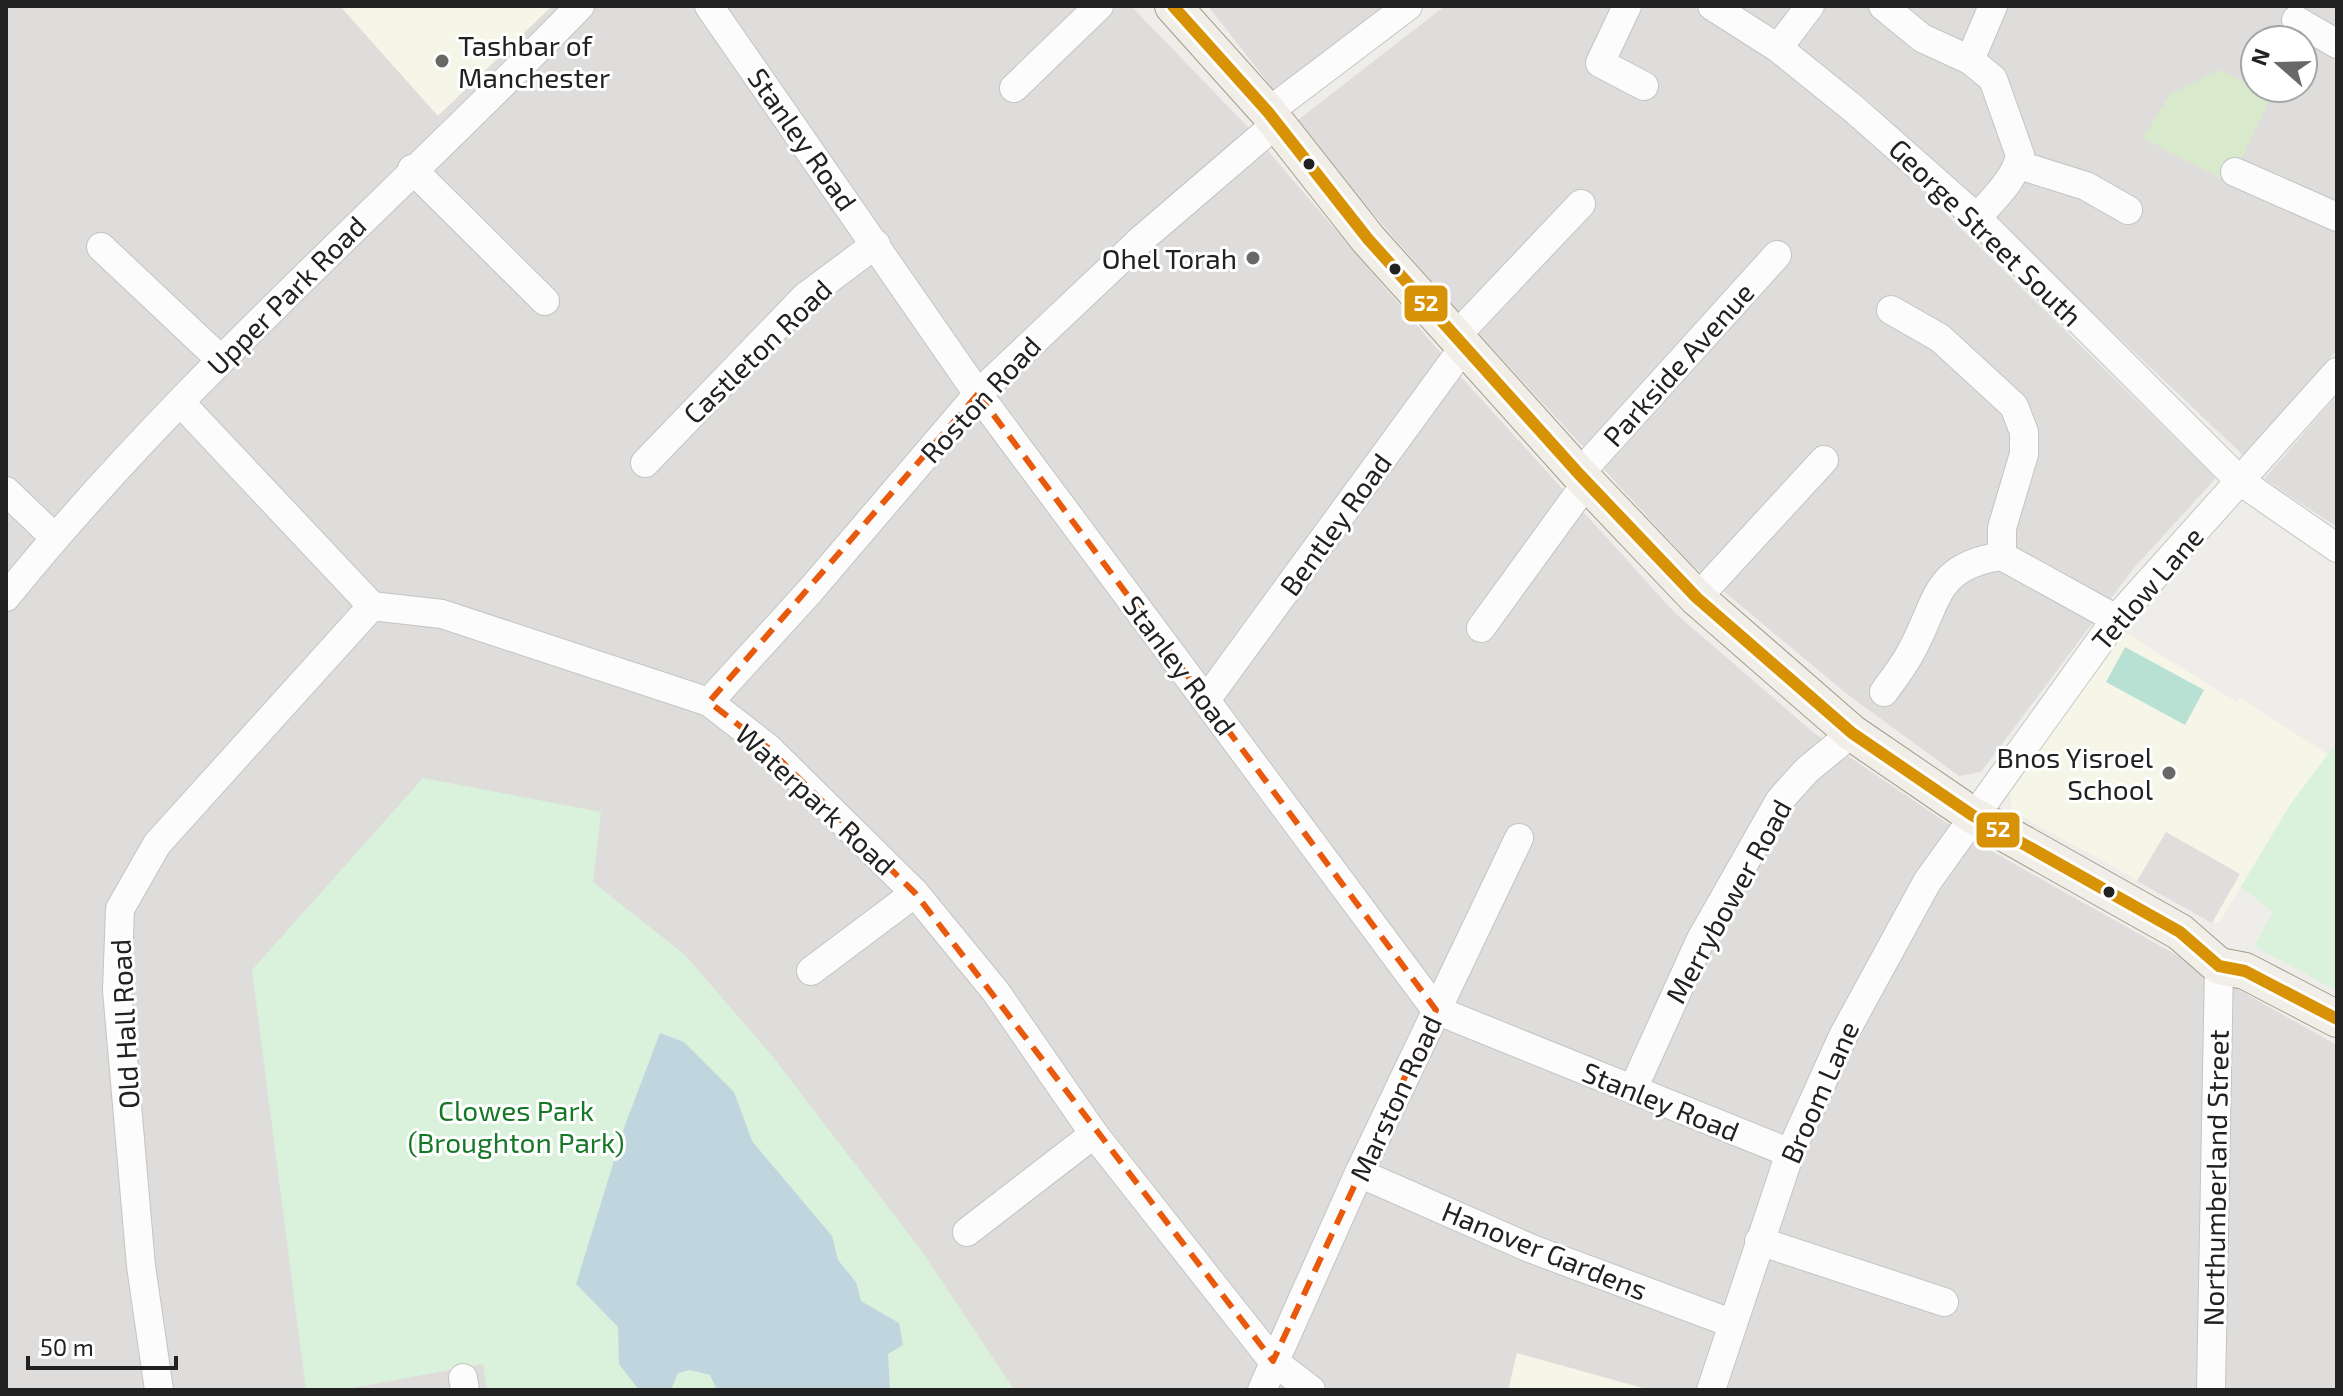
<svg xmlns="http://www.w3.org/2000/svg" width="2343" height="1396" font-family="'Exo 2',sans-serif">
  <rect width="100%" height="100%" fill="#eeedea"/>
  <g fill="#dedddb" fill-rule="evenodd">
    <polygon points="6,6 1131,6 1245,124 1462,378 1675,613 1814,733 1975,842 2337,1045 2337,1390 6,1390"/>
    <polygon points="1208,6 1391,6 1273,89"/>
    <polygon points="1445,6 1691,6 1755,43 1896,165 2216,478 2133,569 1981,772 1959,776 1847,694 1692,565 1456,309 1294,123"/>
    <path d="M1730,6H2337V350L2243,455L1866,99ZM2255,40H2303V88H2255Z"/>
    <polygon points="2337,395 2337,527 2264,479"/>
  </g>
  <g fill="#f5f6e7">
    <polygon points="340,6 552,6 438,116"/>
    <polygon points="2124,632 2237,702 2240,698 2329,755 2290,805 2220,921 2215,923 2012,811 2010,792"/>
    <polygon points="1517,1353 1650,1390 1508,1390"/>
  </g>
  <polygon fill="#d9e9cc" points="2219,70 2272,95 2235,172 2222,179 2143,138 2170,94"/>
  <g fill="#daf1dc">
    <polygon points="2337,742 2337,991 2254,946 2273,912 2241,887 2290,805"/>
    <polygon points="423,778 601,812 593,882 685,955 773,1057 921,1250 1014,1390 487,1390 483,1364 341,1390 306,1390 252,970"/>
  </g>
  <polygon fill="#b9e1d3" points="2125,647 2204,690 2185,725 2106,682"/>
  <polygon fill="#dfdedd" points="2166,832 2240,874 2212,923 2137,881"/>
  <polygon fill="#c0d6df" points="660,1033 684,1042 734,1092 752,1141 832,1236 838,1260 856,1282 861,1301 899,1323 903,1345 888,1354 890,1390 717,1390 710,1375 690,1370 678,1373 671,1390 639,1390 619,1364 618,1327 576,1284 625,1125"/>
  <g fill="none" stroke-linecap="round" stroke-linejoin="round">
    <g stroke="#c4c4c2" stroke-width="30">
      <g id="minor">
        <polyline points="709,6 978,394 1436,1010 1790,1153"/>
        <polyline points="1627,6 1600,63 1644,86"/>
        <polyline points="1712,6 1778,48 1855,110 1977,218 2240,481 2337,548"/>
        <polyline points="1883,6 1922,38 1970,60"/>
        <polyline points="2296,20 2337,44"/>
        <polyline points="1778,48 1810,6"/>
        <polyline points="1014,88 1099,6"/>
        <polyline points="1268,112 1408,6"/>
        <polyline points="2019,165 2086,186 2128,210"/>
        <polyline points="412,169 545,301"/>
        <polyline points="2235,172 2337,217"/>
        <path d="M1977,218C1992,200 2016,179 2020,155L1993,79L1970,60L1993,6"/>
        <polyline points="101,247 221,360"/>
        <polyline points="1891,310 1940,338 2014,406 2024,432 2024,454 2002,528 2002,556 2116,619"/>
        <polyline points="1454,338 1581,204"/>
        <polyline points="181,403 372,606 442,614 709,702 767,747 915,893 996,992 1094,1134 1273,1361 1311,1390"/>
        <polyline points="645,463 805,297 876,244"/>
        <polyline points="1579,474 1777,255"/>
        <polyline points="6,491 55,538"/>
        <path d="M6,597C179,383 389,203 580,6"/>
        <polyline points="1697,598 1824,460"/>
        <polyline points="1481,628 1587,482"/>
        <path d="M1884,692C1894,678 1905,664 1912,650C1939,600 1934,566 2002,556"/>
        <polyline points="1206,700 1463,348"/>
        <polyline points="709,702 810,591 978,394 1143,238 1277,123"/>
        <polyline points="811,971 915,893"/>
        <polyline points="1633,1089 1700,941 1780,800 1807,770 1852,733"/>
        <polyline points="1359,1173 1532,1249 1731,1323"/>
        <polyline points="967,1232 1094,1134"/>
        <polyline points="1759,1241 1944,1302"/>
        <polyline points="463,1378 465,1390"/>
        <polyline points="159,1390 141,1266 117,990 120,909 157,844 372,606"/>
        <polyline points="1262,1390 1359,1173 1519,838"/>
        <polyline points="1711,1390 1790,1153 1843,1036 1927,882 2116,619 2337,372"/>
        <polyline points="2211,1390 2219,966"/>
      </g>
    </g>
    <g stroke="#a39c88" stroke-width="38">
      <polyline id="major" points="1173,6 1268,112 1368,239 1579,474 1697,598 1852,733 1972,815 2180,932 2219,966 2245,971 2337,1019"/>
    </g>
    <use href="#minor" stroke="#fcfcfc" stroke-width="28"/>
    <use href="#major" stroke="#f1ede7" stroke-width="36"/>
    <g stroke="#fff" stroke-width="18">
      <polyline id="bus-1" points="1173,6 1268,112 1368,239 1579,474 1697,598 1852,733 1972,815 2180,932 2219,966 2245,971 2337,1019"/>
    </g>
    <use href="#bus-1" stroke="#d79205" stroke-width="12"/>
  </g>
  <path fill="none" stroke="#e8590c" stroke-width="6" stroke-dasharray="16 10" stroke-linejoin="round" d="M978,394L1436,1010L1273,1361L915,893L767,747L709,702Z"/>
  <g fill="#696867" stroke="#fff" stroke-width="3">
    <circle cx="442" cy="61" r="8"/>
    <circle cx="1253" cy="258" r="8"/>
    <circle cx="2169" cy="773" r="8"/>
  </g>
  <g fill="#212121" stroke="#fff" stroke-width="3">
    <circle cx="1309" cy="164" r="7"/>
    <circle cx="1395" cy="269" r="7"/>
    <circle cx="2109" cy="892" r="7"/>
  </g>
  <g text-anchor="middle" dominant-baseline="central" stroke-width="6" stroke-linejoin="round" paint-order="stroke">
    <g font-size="28" fill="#212121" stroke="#fff" text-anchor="end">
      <text x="458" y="45" text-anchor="start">Tashbar of<tspan x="458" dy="32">Manchester</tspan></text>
      <text x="1237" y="258">Ohel Torah</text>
      <text x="2153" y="757">Bnos Yisroel<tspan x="2153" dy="32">School</tspan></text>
    </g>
    <g font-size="28" fill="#212121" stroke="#fff">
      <text transform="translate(803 139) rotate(55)">Stanley Road</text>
      <text transform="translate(1986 232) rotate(44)">George Street South</text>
      <text transform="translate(286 295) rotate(-45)">Upper Park Road</text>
      <text transform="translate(757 351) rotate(-44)">Castleton Road</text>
      <text transform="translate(1678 364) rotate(-48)">Parkside Avenue</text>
      <text transform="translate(980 399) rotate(-47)">Roston Road</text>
      <text transform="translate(1335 524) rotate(-54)">Bentley Road</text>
      <text transform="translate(2147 588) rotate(-49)">Tetlow Lane</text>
      <text transform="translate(1180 665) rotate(53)">Stanley Road</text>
      <text transform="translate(816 799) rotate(43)">Waterpark Road</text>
      <text transform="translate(1728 901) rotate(-61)">Merrybower Road</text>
      <text transform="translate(124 1024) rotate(-93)">Old Hall Road</text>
      <text transform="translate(1819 1092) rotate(-66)">Broom Lane</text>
      <text transform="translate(1395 1098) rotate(-65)">Marston Road</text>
      <text transform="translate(1661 1101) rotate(22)">Stanley Road</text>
      <text transform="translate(2215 1178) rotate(-89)">Northumberland Street</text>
      <text transform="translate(1545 1250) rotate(22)">Hanover Gardens</text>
    </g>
    <g font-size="28" fill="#167726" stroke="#fff">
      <text x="516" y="1110">Clowes Park<tspan x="516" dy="32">(Broughton Park)</tspan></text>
    </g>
  </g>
  <g stroke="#fff" stroke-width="3">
    <rect x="1403" y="284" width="46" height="39" rx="8" fill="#d79205"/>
    <rect x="1975" y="811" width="46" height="38" rx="8" fill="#d79205"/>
  </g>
  <g font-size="22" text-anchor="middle" font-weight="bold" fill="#fff">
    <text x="1426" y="311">52</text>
    <text x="1998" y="837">52</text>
  </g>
  <rect width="2343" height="1396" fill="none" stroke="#212121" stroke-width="16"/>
  <g transform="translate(2279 64) rotate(290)"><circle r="38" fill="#ffffff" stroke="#a6a6a6" stroke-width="2"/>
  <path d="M0-6L14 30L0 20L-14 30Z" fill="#696867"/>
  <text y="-12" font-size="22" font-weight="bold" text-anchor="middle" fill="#212121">N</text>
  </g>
  <path d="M28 1356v12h148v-12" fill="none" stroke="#212121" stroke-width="4"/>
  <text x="40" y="1356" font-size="24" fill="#212121" stroke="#ffffff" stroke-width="6" paint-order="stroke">50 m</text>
</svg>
